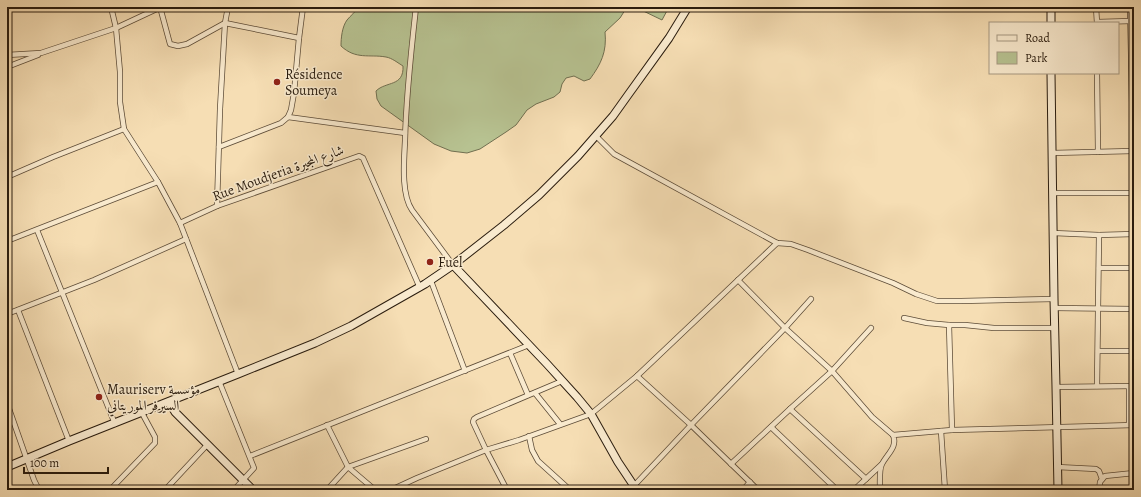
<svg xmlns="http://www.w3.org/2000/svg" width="1141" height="497" font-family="Alegreya,Amiri,serif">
  <rect width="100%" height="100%" fill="#f6deb4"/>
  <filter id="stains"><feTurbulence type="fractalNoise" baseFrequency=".005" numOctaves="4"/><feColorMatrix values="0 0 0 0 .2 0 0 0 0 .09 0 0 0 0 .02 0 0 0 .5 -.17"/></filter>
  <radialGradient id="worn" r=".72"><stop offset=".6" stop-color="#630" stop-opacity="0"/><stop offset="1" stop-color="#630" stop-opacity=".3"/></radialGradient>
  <g fill="#b7c291" stroke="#706f50">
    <path d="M358,7H627L620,18L605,32C607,52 601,64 590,79L584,81L574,76L566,78L562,84L560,92L554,97L536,104L527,110L516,125L506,132L480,149L467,153L451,151L434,144L381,106L377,99L376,91C386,81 404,87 403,66C398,63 392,58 386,57C369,54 356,60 341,46C341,38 342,27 347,20C351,15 355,13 358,7Z"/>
    <polygon points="635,7 669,7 662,20"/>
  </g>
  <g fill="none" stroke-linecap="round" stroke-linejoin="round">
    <g stroke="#5d4c38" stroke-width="6">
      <g id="street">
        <polyline points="111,7 116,28 120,72 120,102 124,129 158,182 180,223 238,374"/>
        <polyline points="160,7 170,44 178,46 187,44 225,23 299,38"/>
        <path d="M416,7C411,52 406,96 405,141C404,161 401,194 412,210L453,265"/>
        <polyline points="1096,7 1097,23"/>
        <polyline points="1130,7 1133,151 1133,193"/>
        <polyline points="1097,22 1131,21"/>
        <polyline points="7,55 41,53 116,28 161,7"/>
        <polyline points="7,67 38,55"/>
        <polyline points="1097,73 1098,152"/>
        <polyline points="288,117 405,133"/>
        <polyline points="596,136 614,154 625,160 777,243 791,244 808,250 893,283 916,294 937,301 961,301 1054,299"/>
        <polyline points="219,147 281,123 288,117 291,110 294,93 299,38 303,7"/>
        <polyline points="1052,153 1133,151"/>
        <polyline points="7,177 53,157 124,129"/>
        <polyline points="1053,193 1134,193"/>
        <polyline points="217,206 220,109 225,23 228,7"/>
        <polyline points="180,223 217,206 359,156 363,158 420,288"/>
        <polyline points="37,230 115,424"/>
        <polyline points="1053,233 1099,235 1134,234"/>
        <polyline points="7,241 158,182"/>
        <polyline points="1099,268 1134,268"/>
        <polyline points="738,280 785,328 832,371 872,417 893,435"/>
        <polyline points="431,281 465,371"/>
        <polyline points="1054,308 1134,309"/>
        <polyline points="18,310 69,441"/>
        <polyline points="7,314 94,280 186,239"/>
        <polyline points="904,318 927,323 949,325 965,325 994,328 1054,328"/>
        <polyline points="949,325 952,430"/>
        <polyline points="1098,351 1134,351"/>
        <polyline points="510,353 528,395"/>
        <polyline points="637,376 691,425 785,328 811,299"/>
        <polyline points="219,381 254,468 234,490"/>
        <polyline points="1097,386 1099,235"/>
        <polyline points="1129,386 1129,425"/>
        <polyline points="1056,387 1134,386"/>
        <polyline points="535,393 560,424"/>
        <polyline points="7,403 34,480 39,490"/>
        <polyline points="790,409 866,479"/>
        <polyline points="327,425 348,467 375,490"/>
        <polyline points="771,427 837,490"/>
        <polyline points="941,431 945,490"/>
        <polyline points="529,436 532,450 538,461 570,490"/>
        <polyline points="250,456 529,345"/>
        <polyline points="731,464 790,409 832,371 871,328"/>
        <polyline points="1057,467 1096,469 1099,471 1102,479"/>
        <polyline points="110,490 155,443 155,437 142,413"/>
        <polyline points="165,490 207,445"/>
        <polyline points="327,490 348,467 426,439"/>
        <polyline points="391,490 417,478 486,450 519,440 591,414 637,376 777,243"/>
        <polyline points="507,490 486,450 473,422 474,419 477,417 562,381"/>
        <polyline points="630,490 691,425 758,490"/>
        <polyline points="743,490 750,482"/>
        <polyline points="854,490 881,465"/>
        <path d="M880,490C880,484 879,469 882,464C887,454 898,447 893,435L952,430L1134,425"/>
        <polyline points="1099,490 1100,482 1105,476 1134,473"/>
      </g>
    </g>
    <g stroke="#2a1c0e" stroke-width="9">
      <g id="secondary">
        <polyline points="1051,7 1051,23"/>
        <polyline points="1051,73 1054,299 1056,387 1058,490"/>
        <polyline points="453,265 547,364 577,397 591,414 618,462 634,486 638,490"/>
        <polyline points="169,402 175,412 253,490"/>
        <polyline points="7,467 69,441 238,374 315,343 351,326 425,284 453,265 504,225 539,195 578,156 613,116 628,95 669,38 688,7"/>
      </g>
    </g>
    <use href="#street" stroke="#f9eace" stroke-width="4.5"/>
    <use href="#secondary" stroke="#f9eace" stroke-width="7"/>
  </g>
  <g fill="#8f2418" stroke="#f9eace" stroke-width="1.5">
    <circle cx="277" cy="82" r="4"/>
    <circle cx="430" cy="262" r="4"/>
    <circle cx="99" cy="397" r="4"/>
  </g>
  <g text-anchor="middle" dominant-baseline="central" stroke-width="3" stroke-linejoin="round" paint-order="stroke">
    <g font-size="14" fill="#2a1c0e" stroke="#f9eace" text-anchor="start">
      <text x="285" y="74">Résidence<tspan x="285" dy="16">Soumeya</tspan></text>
      <text x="438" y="262">Fuel</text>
      <text x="107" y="389">Mauriserv مؤسسة<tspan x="107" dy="16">السيرفر الموريتاني</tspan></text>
    </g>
    <g font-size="14" fill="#2a1c0e" stroke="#f9eace">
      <text transform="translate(278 173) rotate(-20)">Rue Moudjeria شارع المجيرة</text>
    </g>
  </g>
  <rect width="1141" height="497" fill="none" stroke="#f6deb4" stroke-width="24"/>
  <rect x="8" y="8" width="1125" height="481" fill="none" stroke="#2a1c0e" stroke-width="2"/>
  <rect x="12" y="12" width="1117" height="473" fill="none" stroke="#2a1c0e"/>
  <rect x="989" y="22" width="130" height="52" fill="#f9eace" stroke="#a69881"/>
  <rect x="997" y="35" width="20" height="6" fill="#f9eace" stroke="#a69881"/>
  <text x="1025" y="42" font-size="12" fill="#2a1c0e">Road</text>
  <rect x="997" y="52" width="20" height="12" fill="#b7c291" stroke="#a69881"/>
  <text x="1025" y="62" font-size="12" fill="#2a1c0e">Park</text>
  <path d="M24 467v6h84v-6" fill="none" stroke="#2a1c0e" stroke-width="2"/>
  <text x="30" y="467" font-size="12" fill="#2a1c0e" stroke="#f9eace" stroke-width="3" paint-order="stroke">100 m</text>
  <rect width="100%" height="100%" filter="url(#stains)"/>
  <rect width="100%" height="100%" fill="url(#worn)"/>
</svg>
